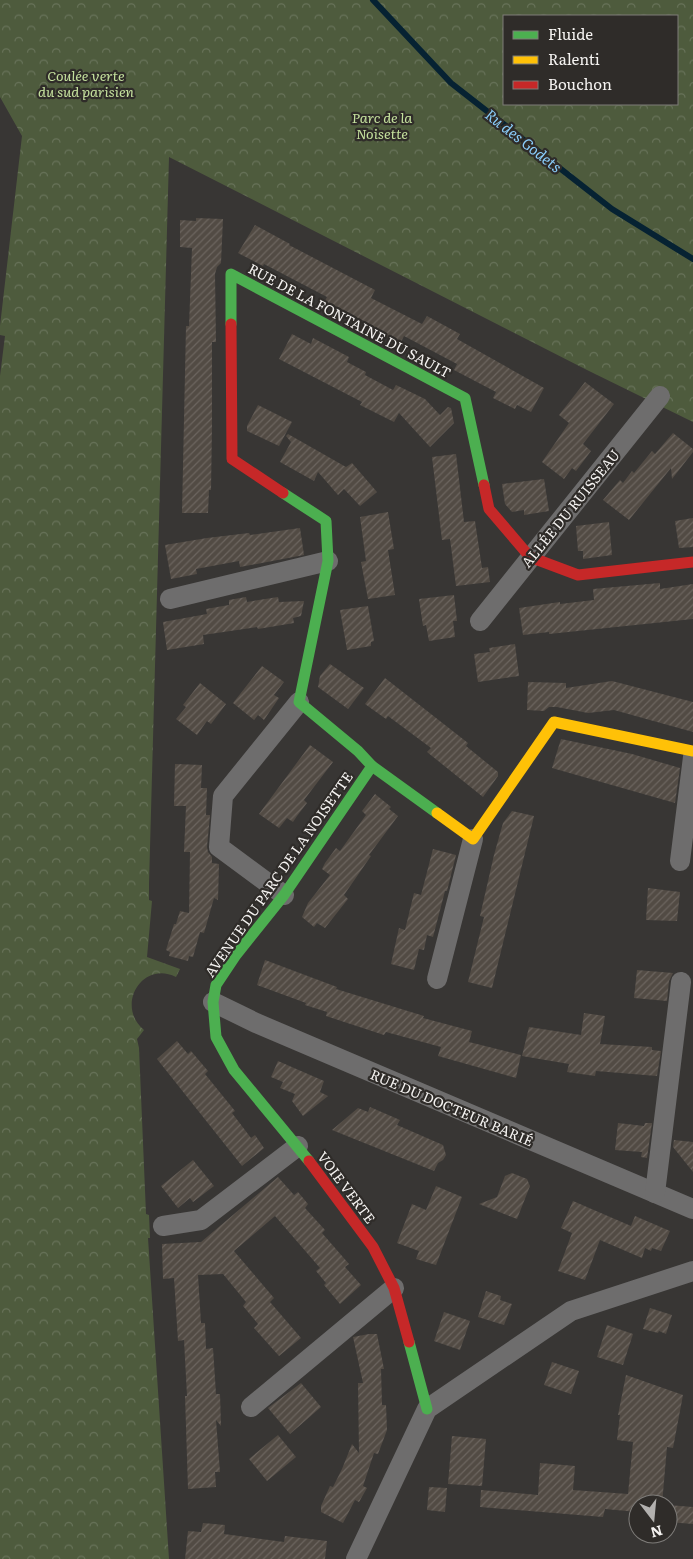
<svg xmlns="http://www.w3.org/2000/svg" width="693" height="1559" font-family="Literata,serif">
  <defs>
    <pattern id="park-crowns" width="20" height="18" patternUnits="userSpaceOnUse" patternTransform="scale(1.25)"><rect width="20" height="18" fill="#4e5b3d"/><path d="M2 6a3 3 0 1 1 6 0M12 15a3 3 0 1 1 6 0" fill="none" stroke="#68735a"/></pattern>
    <pattern id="building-hatch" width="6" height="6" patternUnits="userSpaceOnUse" patternTransform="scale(1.25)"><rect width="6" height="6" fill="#524b44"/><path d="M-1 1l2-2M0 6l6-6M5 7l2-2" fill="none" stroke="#6c655f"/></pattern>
  </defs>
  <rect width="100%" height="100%" fill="#383634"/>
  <path fill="url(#park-crowns)" fill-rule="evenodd" d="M0,0H693V422L587,370L169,157L149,884V900L152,901L147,957L180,969L176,977C142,960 115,1006 144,1030L137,1039L139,1048L146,1214L149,1215L150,1238H148L169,1559H0V376L5,336L0,335V326L22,136L0,97ZM504,16H677V104H504Z"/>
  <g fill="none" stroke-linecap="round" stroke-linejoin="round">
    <polyline stroke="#062232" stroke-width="6" points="373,0 451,83 612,209 693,259"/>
  </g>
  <g fill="url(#building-hatch)">
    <polygon points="196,218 223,219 221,263 217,267 215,274 216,342 212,342 212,426 211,490 209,490 208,513 182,513 186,326 189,326 192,248 180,247 180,220 196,221"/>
    <polygon points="255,225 290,244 289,245 375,290 371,298 422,324 427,316 460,334 457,339 544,388 531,412 517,405 515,409 493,398 496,392 454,370 457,364 404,336 400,344 366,327 368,323 325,301 327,297 264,264 263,266 238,253"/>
    <polygon points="292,334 311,344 313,338 349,357 347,362 366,372 365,375 393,390 396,385 425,399 440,415 448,407 451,408 454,423 430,447 399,413 394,422 360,405 362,402 279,359"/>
    <polygon points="585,382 614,404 583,444 591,451 576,471 572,468 564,479 542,462 569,423 559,415"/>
    <polygon points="258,405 292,422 279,446 247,431 247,426"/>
    <polygon points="673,433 693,449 693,452 672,479 671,468 629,520 603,500 620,480 623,483 632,471 634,473 652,451 655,454"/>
    <polygon points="288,434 346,467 352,463 377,492 360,506 344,489 338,495 318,472 314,481 280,462 291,442 286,436"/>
    <polygon points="456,454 464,522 475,521 482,568 488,567 490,582 456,586 450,539 442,540 432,457"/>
    <polygon points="544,479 549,511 524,515 524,510 512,512 505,504 502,484"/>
    <polygon points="388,512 394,549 388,550 395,595 368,599 361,562 366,561 360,517"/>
    <polygon points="693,518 693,547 679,548 675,521"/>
    <polygon points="609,522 612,555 583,559 583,551 578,551 576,526"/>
    <polygon points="300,528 304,555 240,567 239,561 196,569 197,574 171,579 165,545 207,538 249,533 250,535"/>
    <polygon points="660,583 660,589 693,584 693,619 549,634 549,632 523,635 519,608 560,602 560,604 594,600 593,589"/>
    <polygon points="454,595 457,621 453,621 455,637 429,641 426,625 423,626 419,599"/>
    <polygon points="246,597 247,602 278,597 279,602 304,601 301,616 293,618 294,623 258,629 257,627 203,635 204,644 167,650 163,622 207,614 206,609 229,605 229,600"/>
    <polygon points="368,606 374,641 371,642 371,646 347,650 340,610"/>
    <polygon points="515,644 519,676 478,682 474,654 490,652 489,648"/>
    <polygon points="330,664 364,688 348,709 318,687 320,676"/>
    <polygon points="262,666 284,682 274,695 279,698 264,720 258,715 254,720 233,703"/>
    <polygon points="385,678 468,743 466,746 498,772 498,776 483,797 427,752 431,748 388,716 386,719 365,704"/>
    <polygon points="612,681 693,702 693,732 614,710 588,713 557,707 549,707 544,711 527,710 528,682 566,683 566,688"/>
    <polygon points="200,683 226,704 211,724 207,721 197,735 176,719 186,707 183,705"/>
    <polygon points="561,739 632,754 680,768 675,803 552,768"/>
    <polygon points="310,745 333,762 304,800 307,803 297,816 293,822 287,818 279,828 259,814"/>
    <polygon points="175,764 202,765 201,788 207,788 206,815 210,815 207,847 208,852 212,857 212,863 219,864 218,900 214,898 204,933 200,932 193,957 189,956 188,961 169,956 170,952 166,950 174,924 176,924 180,911 189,913 190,852 184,852 186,806 174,806"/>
    <polygon points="375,794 391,807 389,809 398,816 369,855 371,856 344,895 348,899 325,928 317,923 314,927 302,917 308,903 330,875 322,869 325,863 336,848 340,851 366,815 362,811"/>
    <polygon points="512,811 534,816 492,988 468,982 484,917 480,916 494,855 503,823"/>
    <polygon points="433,849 456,855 447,891 445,891 433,937 427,935 424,950 419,949 414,970 391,964 399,928 405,930 414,893 421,895"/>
    <polygon points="648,888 680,892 677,921 646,920"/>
    <polygon points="265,960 337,987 336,989 424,1016 423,1018 472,1031 469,1042 521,1055 516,1078 438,1056 441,1047 386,1032 384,1035 326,1016 327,1012 305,1005 306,1003 257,985"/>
    <polygon points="637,970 673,973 669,981 667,1001 634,998"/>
    <polygon points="584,1013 605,1016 600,1044 652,1047 652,1050 661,1051 657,1076 596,1071 595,1076 567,1072 569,1064 522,1056 529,1027 581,1035"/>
    <polygon points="177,1041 188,1054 191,1051 208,1071 205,1074 235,1111 232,1113 251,1138 255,1135 264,1148 242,1166 157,1059"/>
    <polygon points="278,1061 324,1081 320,1092 328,1096 303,1116 292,1101 295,1094 280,1088 283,1082 271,1077"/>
    <polygon points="370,1107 400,1120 397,1125 443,1145 446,1155 443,1160 438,1163 434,1171 332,1130 358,1108 368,1112"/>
    <polygon points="618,1123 644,1126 645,1123 652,1123 647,1158 641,1157 642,1152 615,1150"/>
    <polygon points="674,1140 693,1142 693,1172 673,1147"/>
    <polygon points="193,1160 214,1186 193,1202 190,1198 178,1208 161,1186"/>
    <polygon points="512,1173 527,1179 530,1186 517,1219 479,1204 497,1197 505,1176"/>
    <polygon points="278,1177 294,1195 298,1192 308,1204 305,1208 325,1230 322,1233 349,1264 345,1267 361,1285 340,1304 324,1285 326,1283 316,1271 320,1268 275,1216 234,1251 274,1298 270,1302 301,1338 279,1356 254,1328 258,1324 243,1306 246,1302 223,1274 198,1275 201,1323 205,1323 206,1349 213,1348 216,1394 220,1394 221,1426 216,1420 220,1472 215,1472 216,1487 188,1489 185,1396 187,1396 184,1340 178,1341 174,1278 163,1279 162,1244 201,1242"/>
    <polygon points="436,1186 462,1197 436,1265 416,1259 419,1251 397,1243 412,1204 426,1210"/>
    <polygon points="573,1201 631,1226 635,1216 670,1231 661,1251 652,1248 651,1251 645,1248 642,1258 600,1240 585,1280 558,1271 572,1233 561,1228"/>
    <polygon points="486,1291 501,1296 500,1300 512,1304 504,1325 478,1317"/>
    <polygon points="650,1308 672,1315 666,1334 659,1331 658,1333 643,1329"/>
    <polygon points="444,1312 470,1321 460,1350 434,1341"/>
    <polygon points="607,1325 633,1334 623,1365 597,1357"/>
    <polygon points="369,1334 377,1334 384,1369 381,1369 382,1405 386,1405 387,1430 378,1454 374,1453 363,1486 367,1488 359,1502 355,1500 343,1523 321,1512 321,1506 330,1486 333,1487 342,1469 352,1444 359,1453 358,1383 363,1383 353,1337"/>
    <polygon points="552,1362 579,1371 571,1394 544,1385"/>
    <polygon points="626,1375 683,1395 673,1448 667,1447 662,1504 638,1504 638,1512 605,1509 603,1517 480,1507 481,1490 538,1495 540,1463 575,1466 573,1490 628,1494 633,1442 617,1440 620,1415 618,1415"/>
    <polygon points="301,1383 321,1407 290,1434 268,1408"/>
    <polygon points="278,1435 296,1457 267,1481 249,1459"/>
    <polygon points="452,1436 486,1439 482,1486 448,1484"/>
    <polygon points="429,1487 447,1488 445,1512 427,1510"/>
    <polygon points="668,1505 693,1507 693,1524 668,1522"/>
    <polygon points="203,1523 225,1525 224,1534 284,1542 285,1536 327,1541 325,1559 185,1559 188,1531 201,1532"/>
  </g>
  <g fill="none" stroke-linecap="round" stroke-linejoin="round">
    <g stroke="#6e6d6d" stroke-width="20">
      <polyline points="170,599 328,561"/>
      <polyline points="480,621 660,396"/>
      <polyline points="680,861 693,757"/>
      <polyline points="284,895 219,847 223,796 299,702"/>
      <polyline points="437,979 473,839"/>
      <polyline points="213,1002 256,1023 693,1209"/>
      <polyline points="655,1193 681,982"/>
      <polyline points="163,1226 201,1220 298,1146"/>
      <polyline points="251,1407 394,1288"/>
      <polyline points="356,1559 427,1409 571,1311 693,1271"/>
    </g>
    <g stroke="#4caf50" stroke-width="11">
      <polyline points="231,324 231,274 465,398 484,485"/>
      <polyline points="283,493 326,521 328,561 299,702 358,751 372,766 437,813"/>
      <polyline points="309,1161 234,1070 216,1037 213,1002 216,985 236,955 284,895 372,766"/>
      <polyline points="409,1342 427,1409"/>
    </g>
    <polyline stroke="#ffc107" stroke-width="11" points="437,813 473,839 554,722 693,751"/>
    <g stroke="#c62828" stroke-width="11">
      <polyline points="231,324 232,459 283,493"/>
      <polyline points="484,485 489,509 530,557 578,575 693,562"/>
      <polyline points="309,1161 373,1247 394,1288 409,1342"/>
    </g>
  </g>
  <g text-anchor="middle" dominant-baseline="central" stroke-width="4.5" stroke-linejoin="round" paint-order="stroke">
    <g font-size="14" font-style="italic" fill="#c4e09d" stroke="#2f2c29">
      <text x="86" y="75">Coulée verte<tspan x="86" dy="16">du sud parisien</tspan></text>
      <text x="382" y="117">Parc de la<tspan x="382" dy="16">Noisette</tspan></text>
    </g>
    <g font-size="14" fill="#f5f3f1" stroke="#2f2c29">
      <text transform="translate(350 320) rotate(28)">RUE DE LA FONTAINE DU SAULT</text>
      <text transform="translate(570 508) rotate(-51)">ALLÉE DU RUISSEAU</text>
      <text transform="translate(278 874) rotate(-55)">AVENUE DU PARC DE LA NOISETTE</text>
      <text transform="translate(452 1107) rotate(23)">RUE DU DOCTEUR BARIÉ</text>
      <text transform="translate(347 1187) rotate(53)">VOIE VERTE</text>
    </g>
    <g font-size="15" font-style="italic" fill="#8acdfb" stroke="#2f2c29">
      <text transform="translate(524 140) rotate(38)">Ru des Godets</text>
    </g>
  </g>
  <rect x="503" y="15" width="175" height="90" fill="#2f2c29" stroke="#7e7c79"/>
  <rect x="513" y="31" width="25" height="8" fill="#4caf50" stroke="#7e7c79"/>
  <text x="548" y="40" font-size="15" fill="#f5f3f1">Fluide</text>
  <rect x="513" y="56" width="25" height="8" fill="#ffc107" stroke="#7e7c79"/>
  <text x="548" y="65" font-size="15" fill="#f5f3f1">Ralenti</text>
  <rect x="513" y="81" width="25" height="8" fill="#c62828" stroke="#7e7c79"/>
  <text x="548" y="90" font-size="15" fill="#f5f3f1">Bouchon</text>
  <g transform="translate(653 1519) rotate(164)"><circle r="24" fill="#2f2c29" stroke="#7e7c79"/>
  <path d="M0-4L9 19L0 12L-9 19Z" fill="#b3b1af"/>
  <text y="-8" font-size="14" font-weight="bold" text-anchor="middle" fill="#f5f3f1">N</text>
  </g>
</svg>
